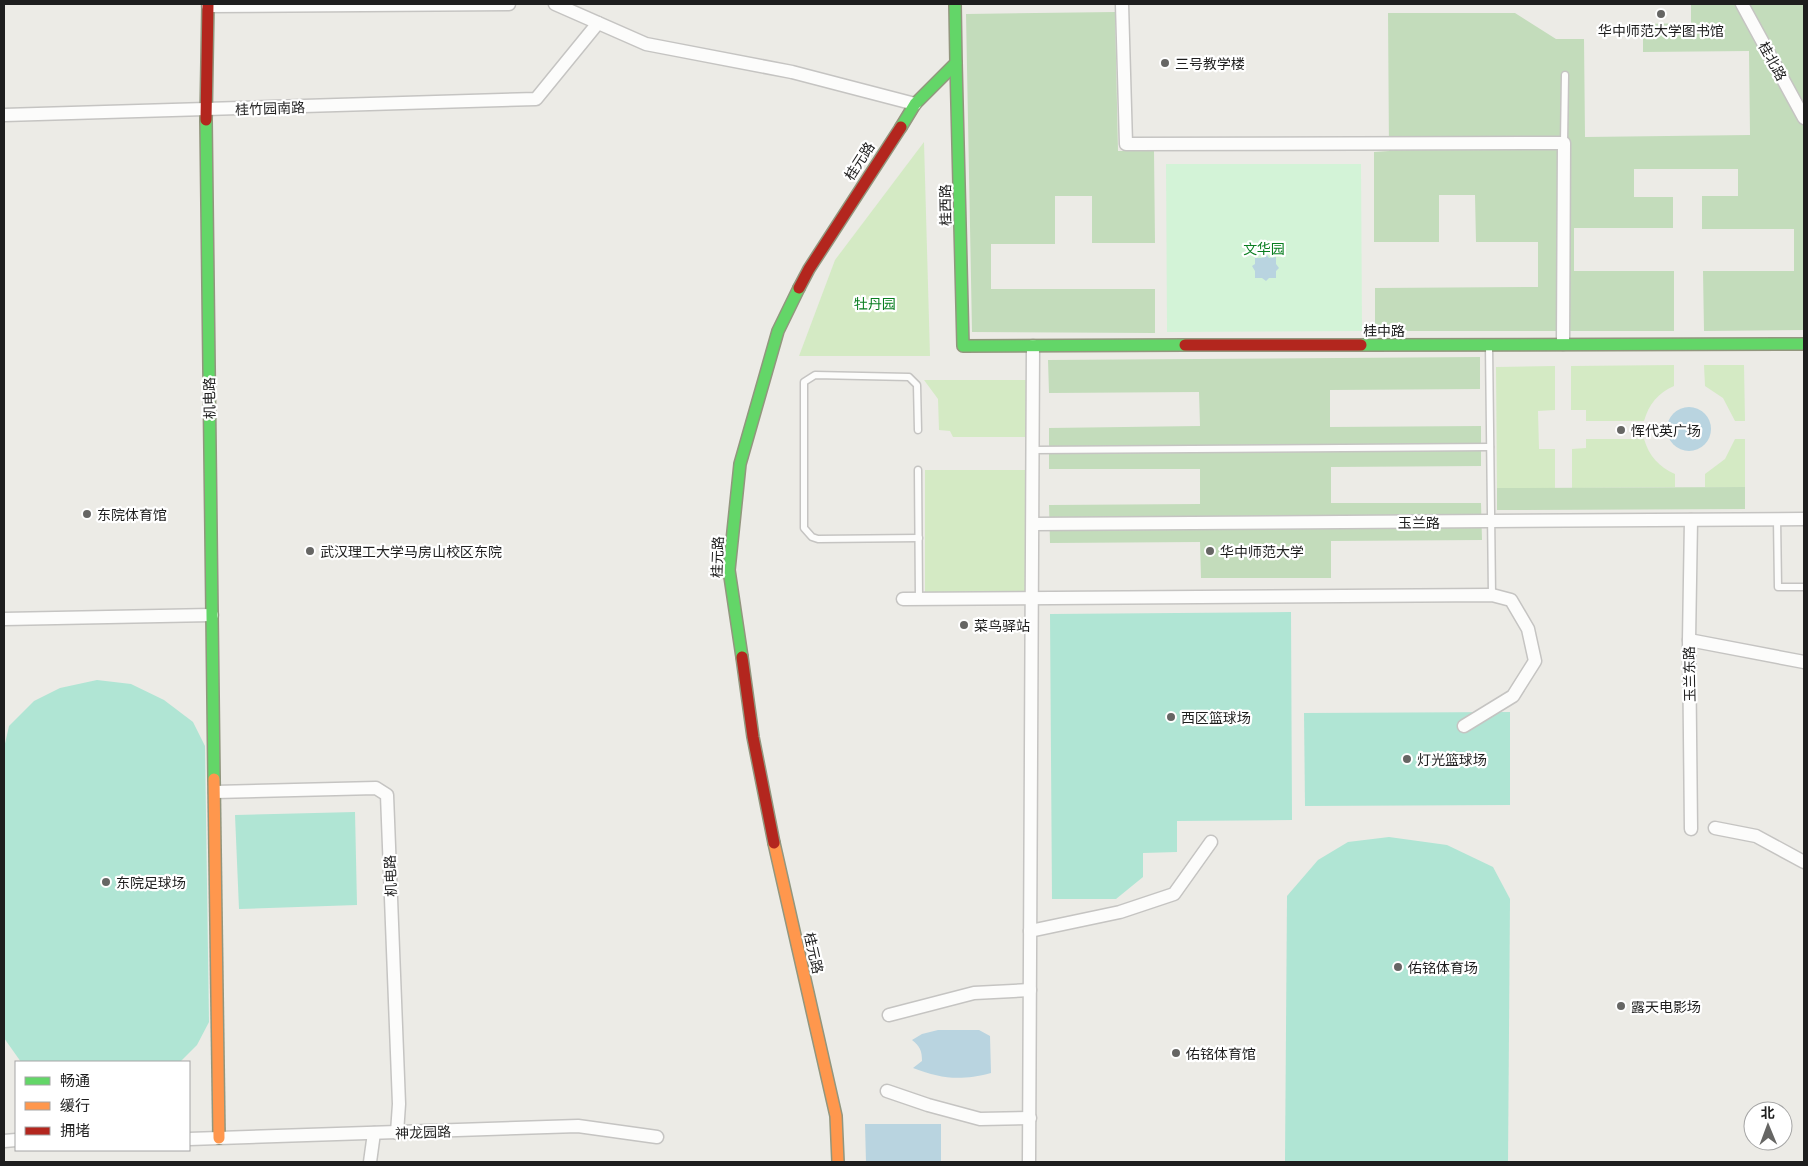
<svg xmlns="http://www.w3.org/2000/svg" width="1808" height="1166" font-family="Lato,'Noto Sans SC',sans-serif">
  <rect width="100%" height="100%" fill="#ecebe6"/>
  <g fill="#d4eac4">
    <polygon points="924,142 930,356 799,356 835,260"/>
    <path d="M1674,365V386C1658,393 1649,404 1644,421H1586V410H1571V366Z"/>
    <polygon points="1704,365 1744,365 1745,421 1735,421 1723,398 1705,386"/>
    <polygon points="1555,366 1555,410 1538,411 1539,449 1555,449 1555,488 1497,488 1496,367"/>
    <polygon points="924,380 1026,380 1026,437 953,437 950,431 939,430 938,399"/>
    <path d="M1586,439H1644C1649,456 1659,467 1675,474V487L1572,488V449L1586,448Z"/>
    <polygon points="1735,439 1745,439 1745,487 1705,487 1705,474 1725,459"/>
    <polygon points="925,470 1026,470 1027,593 925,594"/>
  </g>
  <g fill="#c3dcbb">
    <polygon points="1691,4 1804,4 1804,330 1704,331 1703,271 1794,271 1794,229 1702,229 1702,196 1738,196 1738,169 1634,169 1634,197 1673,197 1673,228 1574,228 1574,271 1674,271 1674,331 1375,331 1375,288 1538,287 1538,242 1476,242 1475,195 1439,195 1439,242 1374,242 1374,152 1389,151 1388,13 1515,13 1556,39 1584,39 1585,137 1750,135 1749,51 1643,52 1643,24 1691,23"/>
    <polygon points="1115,12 1118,151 1154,151 1155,243 1092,243 1092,196 1055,196 1055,244 991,244 991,289 1155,289 1155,333 972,332 966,14"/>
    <polygon points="1480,357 1480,389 1330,390 1330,427 1481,426 1481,466 1331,467 1331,503 1481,503 1482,540 1331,541 1331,578 1201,578 1200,542 1050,543 1049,505 1200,504 1200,469 1049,469 1049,428 1200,426 1199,392 1049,393 1048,360"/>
    <polygon points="1745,487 1745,509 1497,510 1497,488"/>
  </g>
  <polygon fill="#d3f3d7" points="1166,164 1361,164 1362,331 1167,332"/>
  <g fill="#b0e5d4">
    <polygon points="1291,612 1292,820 1177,821 1177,852 1143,853 1143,877 1116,899 1052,899 1050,614"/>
    <polygon points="97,680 131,684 164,700 193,722 205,746 209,1022 197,1045 180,1062 21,1062 4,1038 4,748 9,726 34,701 60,688"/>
    <polygon points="1510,712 1510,805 1305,806 1304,713"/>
    <polygon points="355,812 357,905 239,909 235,815"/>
    <polygon points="1389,837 1447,845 1493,867 1510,899 1508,1162 1285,1162 1287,896 1318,860 1348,842"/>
  </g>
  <g fill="#b9d4e0">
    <polygon points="1266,254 1269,258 1276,257 1276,264 1279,268 1276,271 1276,278 1269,278 1266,281 1262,278 1255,278 1255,271 1252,266 1255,264 1255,258 1262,258"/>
    <circle cx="1689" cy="429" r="22"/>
    <path d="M938,1030H979L990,1036L991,1073C960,1081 942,1079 913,1068L922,1061C922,1051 920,1046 912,1040L922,1034Z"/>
    <polygon points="865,1124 941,1124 941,1162 866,1162"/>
  </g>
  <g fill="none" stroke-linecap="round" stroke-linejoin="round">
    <g stroke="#c5c4c2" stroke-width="9">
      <g id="lane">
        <polyline points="1564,143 1565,75"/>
        <polyline points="1489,346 1492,595"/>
        <polyline points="918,430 917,385 909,377 815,375 804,382 804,528 812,537 818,539 919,538"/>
        <polyline points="1033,450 1490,447"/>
        <polyline points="918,470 919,599"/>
        <polyline points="1777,519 1778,587 1804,587"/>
      </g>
    </g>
    <g stroke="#c5c4c2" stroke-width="15">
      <g id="street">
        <polyline points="555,4 646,44 792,72 915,104"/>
        <polyline points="1122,4 1126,144 1564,143 1563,344"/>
        <polyline points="1742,4 1804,118"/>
        <polyline points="208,6 509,4"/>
        <polyline points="4,115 536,99 598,23"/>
        <polyline points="1691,520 1689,640 1691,829"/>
        <polyline points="1033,524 1804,519"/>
        <polyline points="903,599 1492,595 1511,600 1528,629 1535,661 1513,696 1464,726"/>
        <polyline points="4,619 212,615"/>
        <polyline points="1689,640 1804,662"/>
        <polyline points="215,792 376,788 387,795 399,1104 397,1133"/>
        <polyline points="1715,828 1756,836 1804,862"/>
        <polyline points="1030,931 1120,912 1174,894 1211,842"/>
        <polyline points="889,1015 974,993 1030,990"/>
        <polyline points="887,1091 928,1105 980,1119 1030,1118"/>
        <polyline points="189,1139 578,1126 657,1137"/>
        <polyline points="4,1141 16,1140"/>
        <polyline points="370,1162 374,1133"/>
        <polyline points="1029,1162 1033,346"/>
      </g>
    </g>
    <g stroke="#92967e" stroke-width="14">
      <g id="fast">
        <polyline points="956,63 963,346 1185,345"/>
        <polyline points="206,120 214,779"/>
        <polyline points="901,127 915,104 956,63 955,4"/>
        <polyline points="1361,345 1804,344"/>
        <polyline points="742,657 729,570 740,464 778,331 799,288"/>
      </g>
    </g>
    <g stroke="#92967e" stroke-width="14">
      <g id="slow">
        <polyline points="214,779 219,1138"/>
        <polyline points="774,843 836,1116 838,1162"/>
      </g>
    </g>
    <g stroke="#92967e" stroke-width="14">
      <g id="jam">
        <polyline points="206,120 208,4"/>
        <polyline points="799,288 809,269 901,127"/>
        <polyline points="1185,345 1361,345"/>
        <polyline points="742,657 753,737 774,843"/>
      </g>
    </g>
    <use href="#lane" stroke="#fcfcfb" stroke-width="6"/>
    <use href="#street" stroke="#fcfcfb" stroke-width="12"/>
    <use href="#fast" stroke="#63d668" stroke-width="11"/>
    <use href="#slow" stroke="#ff974d" stroke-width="11"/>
    <use href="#jam" stroke="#b3261e" stroke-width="11"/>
  </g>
  <g fill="#666664" stroke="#fff" stroke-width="2">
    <circle cx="1661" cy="14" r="5"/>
    <circle cx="1165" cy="63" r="5"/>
    <circle cx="1621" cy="430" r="5"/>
    <circle cx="87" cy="514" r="5"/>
    <circle cx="310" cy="551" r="5"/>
    <circle cx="1210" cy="551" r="5"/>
    <circle cx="964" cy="625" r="5"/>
    <circle cx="1171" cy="717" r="5"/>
    <circle cx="1407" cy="759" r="5"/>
    <circle cx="106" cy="882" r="5"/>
    <circle cx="1398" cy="967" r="5"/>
    <circle cx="1621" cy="1006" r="5"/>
    <circle cx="1176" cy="1053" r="5"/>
  </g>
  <g text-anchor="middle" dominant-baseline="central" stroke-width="4.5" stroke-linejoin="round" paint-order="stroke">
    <g font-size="14" fill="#1e1e1e" stroke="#fff" text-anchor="start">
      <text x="1661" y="30" text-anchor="middle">华中师范大学图书馆</text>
      <text x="1175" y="63">三号教学楼</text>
      <text x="1631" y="430">恽代英广场</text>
      <text x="97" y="514">东院体育馆</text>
      <text x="320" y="551">武汉理工大学马房山校区东院</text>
      <text x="1220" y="551">华中师范大学</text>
      <text x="974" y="625">菜鸟驿站</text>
      <text x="1181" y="717">西区篮球场</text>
      <text x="1417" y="759">灯光篮球场</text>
      <text x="116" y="882">东院足球场</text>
      <text x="1408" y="967">佑铭体育场</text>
      <text x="1631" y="1006">露天电影场</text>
      <text x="1186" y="1053">佑铭体育馆</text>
    </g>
    <g font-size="14" fill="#1e1e1e" stroke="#fff">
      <text transform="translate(1773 61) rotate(61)">桂北路</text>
      <text transform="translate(270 108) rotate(-2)">桂竹园南路</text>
      <text transform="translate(859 161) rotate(-57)">桂元路</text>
      <text transform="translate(945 205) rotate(-91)">桂西路</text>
      <text x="1384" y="330">桂中路</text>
      <text transform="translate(209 398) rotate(-91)">机电路</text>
      <text x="1419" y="522">玉兰路</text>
      <text transform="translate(717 557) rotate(-88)">桂元路</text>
      <text transform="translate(1689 674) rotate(-91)">玉兰东路</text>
      <text transform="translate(390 876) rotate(-92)">机电路</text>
      <text transform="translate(814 953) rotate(77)">桂元路</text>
      <text transform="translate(423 1132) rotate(-2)">神龙园路</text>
    </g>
    <g font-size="14" fill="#097e20" stroke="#fff">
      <text x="1264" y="248">文华园</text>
      <text x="875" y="303">牡丹园</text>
    </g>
  </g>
  <rect width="1808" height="1166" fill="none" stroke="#1e1e1e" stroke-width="10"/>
  <rect x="15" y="1061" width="175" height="90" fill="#ffffff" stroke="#a5a5a5"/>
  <rect x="25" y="1077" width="25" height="8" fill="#63d668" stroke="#a5a5a5"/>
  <text x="60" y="1086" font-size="15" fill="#1e1e1e">畅通</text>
  <rect x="25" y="1102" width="25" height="8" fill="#ff974d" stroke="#a5a5a5"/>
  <text x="60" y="1111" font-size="15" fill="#1e1e1e">缓行</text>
  <rect x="25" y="1127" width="25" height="8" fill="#b3261e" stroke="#a5a5a5"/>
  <text x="60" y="1136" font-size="15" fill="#1e1e1e">拥堵</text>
  <g transform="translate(1768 1126) rotate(359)"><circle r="24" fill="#ffffff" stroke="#a5a5a5"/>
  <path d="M0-4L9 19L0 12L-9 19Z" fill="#666664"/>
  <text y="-8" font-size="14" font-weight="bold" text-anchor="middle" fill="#1e1e1e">北</text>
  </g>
</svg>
